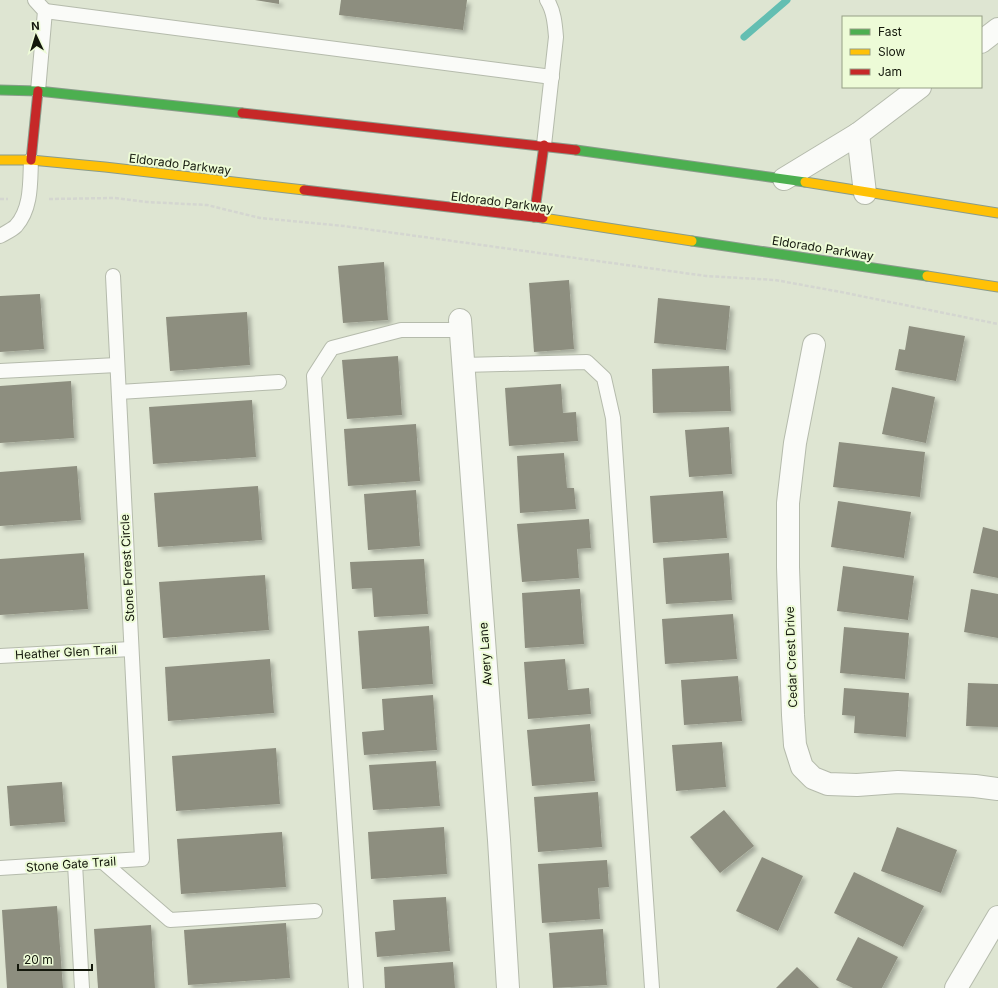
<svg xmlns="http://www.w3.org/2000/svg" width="998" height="988" font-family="Inter,sans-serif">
  <defs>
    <filter id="shadow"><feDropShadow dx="3.5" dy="3.5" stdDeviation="2" flood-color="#0004"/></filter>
  </defs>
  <rect width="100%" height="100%" fill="#dee5d2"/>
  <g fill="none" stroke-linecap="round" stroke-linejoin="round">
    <polyline stroke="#63beb2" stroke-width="7" points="744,37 787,0"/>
  </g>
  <g fill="#8d8e7f" filter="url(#shadow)">
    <polygon points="255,0 279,0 279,4"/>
    <polygon points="341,0 467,0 463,30 339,15"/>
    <polygon points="384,262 388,320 343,323 338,266"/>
    <polygon points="569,280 574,349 534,352 529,283"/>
    <polygon points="40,294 44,349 0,352 0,296"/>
    <polygon points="658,298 730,306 726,350 654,343"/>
    <polygon points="247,312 250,365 170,371 166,317"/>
    <polygon points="909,326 965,336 956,381 895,370 899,349 905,350"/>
    <polygon points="398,356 402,415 347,419 342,360"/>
    <polygon points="729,366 731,411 653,413 652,369"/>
    <polygon points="71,381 74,438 0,443 0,386"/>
    <polygon points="561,384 563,413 576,412 578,441 509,446 505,388"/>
    <polygon points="892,387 935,397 926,443 882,434"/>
    <polygon points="252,400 256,457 153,464 149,407"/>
    <polygon points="416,424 420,481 348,486 344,429"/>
    <polygon points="729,427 732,474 689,477 685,430"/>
    <polygon points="839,442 925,452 920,497 833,487"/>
    <polygon points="564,453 567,488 574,488 576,509 520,513 517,456"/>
    <polygon points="77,466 81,520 0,526 0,472"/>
    <polygon points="258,486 262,540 158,547 154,493"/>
    <polygon points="416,490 420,546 368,550 364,494"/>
    <polygon points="723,491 727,538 653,543 650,496"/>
    <polygon points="838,501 911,512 904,558 831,547"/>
    <polygon points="589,519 591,548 577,549 579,578 522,582 517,524"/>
    <polygon points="983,527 998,531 998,578 973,573"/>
    <polygon points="84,553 88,609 0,615 0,559"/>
    <polygon points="729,553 732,600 666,604 663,558"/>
    <polygon points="424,559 428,614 374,617 372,588 352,589 350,562"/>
    <polygon points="843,566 914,576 908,620 837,611"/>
    <polygon points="265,575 269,630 163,638 159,582"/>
    <polygon points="580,589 584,644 525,648 522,593"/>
    <polygon points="971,589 998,594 998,638 964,632"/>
    <polygon points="733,614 737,659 665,664 662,619"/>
    <polygon points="429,626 433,684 362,689 358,631"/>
    <polygon points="844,627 909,633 905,679 840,673"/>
    <polygon points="270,659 274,713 168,721 165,667"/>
    <polygon points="565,659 568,690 589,688 591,714 528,719 524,662"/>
    <polygon points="738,676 742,721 684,725 681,680"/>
    <polygon points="968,683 998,684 998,727 966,726"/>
    <polygon points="844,688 909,693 906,737 854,733 855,716 842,715"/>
    <polygon points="433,695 437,750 364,755 362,732 384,730 382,699"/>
    <polygon points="590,724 595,781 532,786 527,730"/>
    <polygon points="722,742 726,787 676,791 672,745"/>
    <polygon points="276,748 280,804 176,811 172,756"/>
    <polygon points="436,761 440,806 373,810 369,765"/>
    <polygon points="62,782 65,822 10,826 7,786"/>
    <polygon points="598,792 602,847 538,852 534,797"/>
    <polygon points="724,810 754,846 720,873 690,837"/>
    <polygon points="444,827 447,874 371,879 368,832"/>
    <polygon points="897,827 957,850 941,893 881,871"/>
    <polygon points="282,832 286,887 181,894 177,839"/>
    <polygon points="762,857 803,876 778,931 736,911"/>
    <polygon points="607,860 609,887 598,888 600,919 542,923 538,864"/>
    <polygon points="854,872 924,906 903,947 834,913"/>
    <polygon points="446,897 450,951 377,957 375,932 395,930 393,900"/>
    <polygon points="57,906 63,988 7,988 2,910"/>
    <polygon points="286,923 290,978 188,985 184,930"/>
    <polygon points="151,925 155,988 98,988 94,929"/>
    <polygon points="603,929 607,985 553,988 549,933"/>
    <polygon points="858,937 898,957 882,988 853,988 836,980"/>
    <polygon points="453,962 455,988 385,988 384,967"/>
    <polygon points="797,967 819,988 776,988"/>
  </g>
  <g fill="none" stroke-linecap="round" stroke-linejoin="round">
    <g stroke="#b5bbac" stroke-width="16">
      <g id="lane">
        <polyline points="35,0 45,11 38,91"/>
        <polyline points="45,11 552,77"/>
        <path d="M544,145L556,37C555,25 554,11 547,0"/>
        <path d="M0,236C5,233 12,230 16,226C32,208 30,181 31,160"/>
        <polyline points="463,365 587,362 604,378 613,418 652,988"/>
        <polyline points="0,371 117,365"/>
        <polyline points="119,392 279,382"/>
        <polyline points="0,656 131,649"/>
        <polyline points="103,862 170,920 315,911"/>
        <polyline points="75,864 82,988"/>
        <polyline points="0,868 142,859 113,276"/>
        <polyline points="356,988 314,376 332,348 401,330 460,330"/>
      </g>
    </g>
    <g stroke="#b5bbac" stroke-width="24">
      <g id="street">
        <polyline points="981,42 998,29"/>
        <polyline points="858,134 865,193"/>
        <polyline points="784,179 858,134 920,87"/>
        <polyline points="460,320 499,840 508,988"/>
        <polyline points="814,345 795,443 788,503 788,567 793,715 795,745 802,767 813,778 828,784 857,785 898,782 939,784 975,786 998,789"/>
        <polyline points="956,988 998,917"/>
      </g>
    </g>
    <g stroke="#8a9c8b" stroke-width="11">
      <g id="fast">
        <polyline points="0,90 38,91 242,113"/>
        <polyline points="576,150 805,182"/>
        <polyline points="692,241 927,276"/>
      </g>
    </g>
    <g stroke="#8a9c8b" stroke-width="11">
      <g id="slow">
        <polyline points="0,160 31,160 105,167 304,190"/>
        <polyline points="805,182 998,213"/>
        <polyline points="543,218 692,241"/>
        <polyline points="927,276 998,287"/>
      </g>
    </g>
    <g stroke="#8a9c8b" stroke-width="11">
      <g id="jam">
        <polyline points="242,113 576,150"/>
        <polyline points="31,160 38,91"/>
        <polyline points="304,190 543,218"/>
        <polyline points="534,217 544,145"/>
      </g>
    </g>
    <g stroke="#d4d6d0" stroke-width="2.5" stroke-dasharray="4 2" stroke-linecap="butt">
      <polyline points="0,199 8,199"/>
      <polyline points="49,199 115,198 147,202 207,205 260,218 344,226 706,276 775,280 841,292 998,324"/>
    </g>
    <use href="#lane" stroke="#fafbf8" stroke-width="14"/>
    <use href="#street" stroke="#fafbf8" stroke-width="22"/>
    <use href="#fast" stroke="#4caf50" stroke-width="9"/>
    <use href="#slow" stroke="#ffc107" stroke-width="9"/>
    <use href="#jam" stroke="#c62828" stroke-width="9"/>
  </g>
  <g text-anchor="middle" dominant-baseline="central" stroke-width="4" stroke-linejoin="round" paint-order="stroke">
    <g font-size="12" fill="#13170b" stroke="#edfbd7">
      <text transform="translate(180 164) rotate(7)">Eldorado Parkway</text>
      <text transform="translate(502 202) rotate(7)">Eldorado Parkway</text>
      <text transform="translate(823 248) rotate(9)">Eldorado Parkway</text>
      <text transform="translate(127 568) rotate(-93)">Stone Forest Circle</text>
      <text transform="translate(66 652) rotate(-3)">Heather Glen Trail</text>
      <text transform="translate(485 654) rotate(-94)">Avery Lane</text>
      <text transform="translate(791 657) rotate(-92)">Cedar Crest Drive</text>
      <text transform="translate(71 864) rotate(-4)">Stone Gate Trail</text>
    </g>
  </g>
  <rect x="842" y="16" width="140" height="72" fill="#edfbd7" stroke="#96a085"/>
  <rect x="850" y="29" width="20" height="6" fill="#4caf50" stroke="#96a085"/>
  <text x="878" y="36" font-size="12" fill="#13170b">Fast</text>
  <rect x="850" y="49" width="20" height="6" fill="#ffc107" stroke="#96a085"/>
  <text x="878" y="56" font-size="12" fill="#13170b">Slow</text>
  <rect x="850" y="69" width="20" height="6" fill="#c62828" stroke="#96a085"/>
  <text x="878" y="76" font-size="12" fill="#13170b">Jam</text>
  <g transform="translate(36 36) rotate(356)" stroke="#edfbd7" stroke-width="3" paint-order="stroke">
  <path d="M0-3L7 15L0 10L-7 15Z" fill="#13170b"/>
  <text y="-6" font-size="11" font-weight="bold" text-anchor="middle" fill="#13170b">N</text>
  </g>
  <path d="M18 964v6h74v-6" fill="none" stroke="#13170b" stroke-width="2"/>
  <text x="24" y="964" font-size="12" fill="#13170b" stroke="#edfbd7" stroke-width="3" paint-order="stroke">20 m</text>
</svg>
